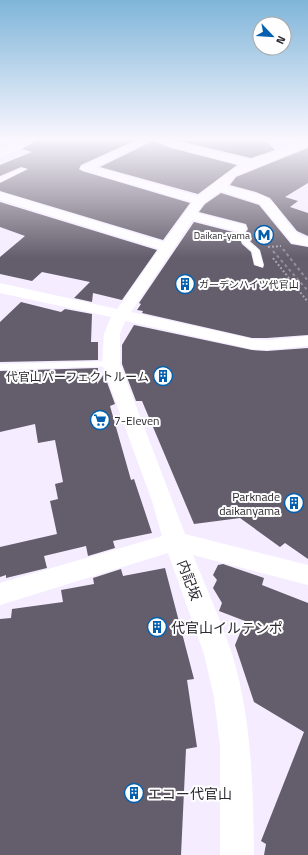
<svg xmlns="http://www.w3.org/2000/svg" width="308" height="855" font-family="'Titillium Web','Noto Sans JP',sans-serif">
  <rect width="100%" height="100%" fill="#f5edff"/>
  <g fill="#645d6c">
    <polygon points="38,139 54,141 62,139 77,140 81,139 138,139 81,165 79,169 82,171 190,203 163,240 0,191 0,183 28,169 21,167 0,176 0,165 32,152 22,149"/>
    <polygon points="171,139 251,139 268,143 275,150 251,158"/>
    <polygon points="153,141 171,148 237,165 198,194 100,167"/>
    <polygon points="308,148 308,183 285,197 298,201 290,207 308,213 308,236 297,231 270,198 256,192 230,185 236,177"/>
    <polygon points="221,193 259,205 291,244 308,247 308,335 267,338 252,338 142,313 143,311 137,310 141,304 139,303 194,222 237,233 242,244 251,252 254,265 263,268 264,265 260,250 250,241 246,232 248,229 246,224 199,212 205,204"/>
    <polygon points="0,202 157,250 122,300 93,293 92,302 74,298 90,282 42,272 32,281 0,274 0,257 25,236 0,227"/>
    <polygon points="21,302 61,312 65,309 92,314 91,342 98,342 98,360 0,362 0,322"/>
    <polygon points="134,325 252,350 267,351 308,348 308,559 285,543 280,547 240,518 194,524 142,401 136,401 122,364 122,345"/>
    <polygon points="98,368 97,384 104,374 115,404 110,406 131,480 134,479 152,533 113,541 115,548 88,556 86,546 44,556 47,568 6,578 6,575 0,577 0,547 57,534 50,501 58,499 55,484 63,482 55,440 38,443 35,424 0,432 0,371"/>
    <polygon points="223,564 264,578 262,585 308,603 308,855 264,855 266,844 261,841 304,732 254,702 235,645 245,621 219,611 222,603 213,588 217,580 213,575 218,565"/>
    <polygon points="165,568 194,679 187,680 197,747 186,749 181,855 0,855 0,619 11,618 12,609 63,602 61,590 94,584 93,578 121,569 123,576"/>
  </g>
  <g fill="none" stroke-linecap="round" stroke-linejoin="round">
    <g stroke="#a9a3b1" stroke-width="2" stroke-dasharray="2 2" stroke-linecap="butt">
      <polyline points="268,247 281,246"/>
      <polyline points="273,258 308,302"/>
    </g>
    <g fill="#fff" fill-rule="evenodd">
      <polygon points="22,168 27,169 0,182 0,178"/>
      <polygon points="238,227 242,227 249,242 259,250 263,265 262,267 255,265 252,251 243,243 237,228"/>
      <polygon points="111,361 114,362 115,364 114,366 0,370 0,364"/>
    </g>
    <path fill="#fff" fill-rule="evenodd" d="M141,139H167L251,160L308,139V146L235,176L227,186C236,188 263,194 269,199C283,210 289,234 308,238V246L292,243L260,204L221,191L204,203L197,213L245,225L247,228L245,231L240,232L193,220L131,312L252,339L267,340L308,336V346L267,350L252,349L125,321L120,334V364L185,534L308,565V585L193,555C206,588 221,620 232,654C252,719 253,788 254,855H220V746L214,697L204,654L168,553L0,605V583L162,536L152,501L102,364L104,334L111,317L0,293V283L117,309L159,249L0,200V192L164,242L192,202L82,170L80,168L82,166ZM153,139L171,147L241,165C225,172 213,185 198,196L96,167Z"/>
    <g fill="#fff" fill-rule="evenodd">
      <polygon points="23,139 37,139 35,141 0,158 0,149"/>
      <polygon points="280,139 308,139 308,145 286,142"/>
    </g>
    <g stroke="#948f9c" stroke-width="2" stroke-dasharray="3 3" stroke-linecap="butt">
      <polyline points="283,249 308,281"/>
      <polyline points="273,251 308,291"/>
    </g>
  </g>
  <linearGradient id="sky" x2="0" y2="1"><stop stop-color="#7fb5d9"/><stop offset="0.54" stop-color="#faf7ff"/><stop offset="1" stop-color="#faf7ff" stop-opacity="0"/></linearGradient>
  <rect width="308" height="258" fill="url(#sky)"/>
  <defs>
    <g id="metro-ring" transform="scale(1)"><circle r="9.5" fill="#fefefe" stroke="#0460ae" stroke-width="1.5"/><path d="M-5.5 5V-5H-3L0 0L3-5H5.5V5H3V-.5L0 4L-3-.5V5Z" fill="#0460ae"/></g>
    <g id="building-ring" transform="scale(1)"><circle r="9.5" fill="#fefefe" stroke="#0460ae" stroke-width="1.5"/><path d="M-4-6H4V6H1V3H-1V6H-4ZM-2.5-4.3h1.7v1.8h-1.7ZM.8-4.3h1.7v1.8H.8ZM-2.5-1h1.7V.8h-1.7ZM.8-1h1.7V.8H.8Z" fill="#0460ae"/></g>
    <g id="supermarket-ring" transform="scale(1)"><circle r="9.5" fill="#fefefe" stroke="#0460ae" stroke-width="1.5"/><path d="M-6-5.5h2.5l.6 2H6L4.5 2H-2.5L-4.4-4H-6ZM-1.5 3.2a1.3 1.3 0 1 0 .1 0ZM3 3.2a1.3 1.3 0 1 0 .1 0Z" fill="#0460ae"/></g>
  </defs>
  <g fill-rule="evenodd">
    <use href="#metro-ring" x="264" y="235"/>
    <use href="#building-ring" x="185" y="284"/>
    <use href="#building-ring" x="163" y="376"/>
    <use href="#supermarket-ring" x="100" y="420"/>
    <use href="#building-ring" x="294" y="503"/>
    <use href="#building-ring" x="157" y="627"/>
    <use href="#building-ring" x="134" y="793"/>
  </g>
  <g text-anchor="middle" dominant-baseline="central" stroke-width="4" stroke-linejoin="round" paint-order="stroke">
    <g font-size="10" fill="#2c2930" stroke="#fefefe" text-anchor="end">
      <text x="250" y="235">Daikan-yama</text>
      <text x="199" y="284" text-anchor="start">ガーデンハイツ代官山</text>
    </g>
    <g font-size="12" fill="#2c2930" stroke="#fefefe" text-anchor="end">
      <text x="149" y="376">代官山パーフェクトルーム</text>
      <text x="114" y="420" text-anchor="start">7-Eleven</text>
      <text x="280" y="496">Parknade<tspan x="280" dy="14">daikanyama</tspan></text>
    </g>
    <g font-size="14" fill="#2c2930" stroke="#fefefe">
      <text transform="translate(190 580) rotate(69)">内記坂</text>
    </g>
    <g font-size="14" fill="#2c2930" stroke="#fefefe" text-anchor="start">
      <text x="171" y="627">代官山イルテンポ</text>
      <text x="148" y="793">エコー代官山</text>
    </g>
  </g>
  <g transform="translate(272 36) rotate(115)"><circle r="19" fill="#fefefe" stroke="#aaa9ac"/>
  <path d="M0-3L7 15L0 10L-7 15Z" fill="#0460ae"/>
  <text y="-6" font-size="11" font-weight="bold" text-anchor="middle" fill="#2c2930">N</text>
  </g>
</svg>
